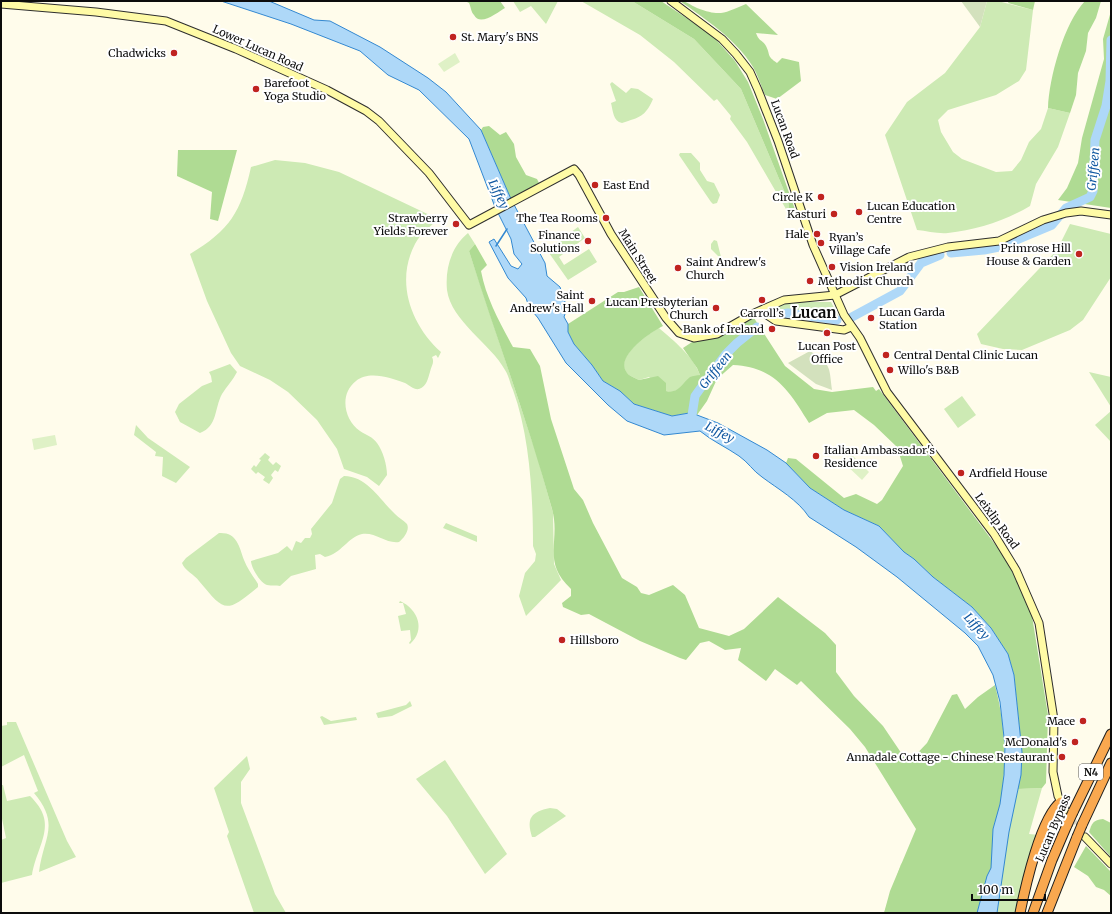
<svg xmlns="http://www.w3.org/2000/svg" width="1112" height="914" font-family="Merriweather,serif">
  <rect width="100%" height="100%" fill="#fffceb"/>
  <g fill="#cdeab4">
    <polygon points="513,1 558,1 546,24 531,6 520,12"/>
    <polygon points="581,1 632,1 694,39 741,89 788,200 790,216 747,142 730,119 731,116 717,99 714,101 674,62 640,35"/>
    <path d="M987,1H998L1033,10L1026,70L1019,81L996,95L948,110L938,120L941,132L953,152L962,159L996,172L1012,171L1021,160L1029,142L1041,129L1048,108L1070,113L1058,147L1036,184L1030,206C1005,221 976,230 948,233C938,234 927,231 917,230L885,135L907,102L945,73L980,27Z"/>
    <path d="M612,82L626,93L631,88L638,89L653,99C645,117 640,117 622,123C613,121 613,111 611,103L616,101L610,84Z"/>
    <polygon points="680,153 691,153 700,163 700,170 707,181 714,183 720,195 717,203 713,204 711,202 679,155"/>
    <path d="M275,160L305,163L339,172L438,219C430,227 420,234 415,244C395,282 411,325 441,352L438,358L436,355L432,357C435,363 431,366 430,372C428,378 427,386 419,389C414,390 409,385 405,383C391,378 369,370 356,381C339,394 344,420 360,431C366,435 373,437 377,443C383,451 387,465 387,475L379,486L367,477L344,469L337,449L317,420L288,392L270,380L240,366L231,353L207,301L190,254C230,230 241,212 251,167Z"/>
    <polygon points="1070,224 1111,234 1111,277 1083,320 1070,330 1022,350 1003,349 981,344 977,334 1057,250"/>
    <polygon points="578,227 585,238 559,257 564,265 589,249 597,262 568,280 547,250"/>
    <path d="M468,233L475,244L469,251L538,459L553,513L554,564L561,580L526,616L519,596L525,573L535,561L536,554L533,546C533,496 530,437 513,390C510,384 509,376 505,370C491,344 451,321 447,290C445,269 451,247 468,233Z"/>
    <polygon points="714,240 717,241 721,257 720,258 711,249 711,244"/>
    <polygon points="786,302 831,302 840,319 787,311 777,314 774,310"/>
    <path d="M659,328C674,341 693,356 700,375C692,380 676,395 666,391C660,388 654,381 649,377L639,380C635,378 630,376 628,374C612,359 648,334 659,328Z"/>
    <path d="M230,364L237,372C233,380 227,386 222,394C214,409 218,426 200,433L180,422L175,412L179,404L202,386L212,382L211,376L209,372Z"/>
    <polygon points="1089,372 1111,377 1111,407"/>
    <polygon points="962,396 976,415 958,428 944,409"/>
    <polygon points="1111,411 1111,442 1095,425"/>
    <polygon points="136,425 148,438 190,467 176,483 162,476 163,457 155,456 156,452 134,435"/>
    <polygon points="265,453 270,457 268,460 273,465 276,462 281,466 278,472 275,470 271,475 273,478 269,484 263,480 265,477 258,472 256,474 251,469 254,465 256,467 261,460 259,459"/>
    <path d="M344,476C367,476 380,500 395,514C399,518 403,520 407,524C410,530 404,538 399,542C386,544 376,532 362,534C348,537 341,554 325,557L320,554L315,555L316,569L291,576L280,586C276,585 272,586 267,585C260,583 251,567 251,561L278,553L287,546L292,551L296,541L301,543L305,538H310L312,534L311,529L332,503L340,479Z"/>
    <polygon points="446,523 477,536 477,542 443,528"/>
    <path d="M219,533C237,532 239,546 244,560C247,568 253,576 258,584V587C225,614 225,612 199,581C195,575 184,570 182,563L186,558Z"/>
    <path d="M400,601C418,609 426,630 410,644L409,643L411,640L410,630L401,631L398,616L406,614L403,603H399Z"/>
    <polygon points="410,701 412,706 392,716 378,718 376,713 406,705"/>
    <polygon points="322,716 331,721 356,717 357,720 324,725 320,717"/>
    <path d="M7,722H16L67,841L76,857L39,872C43,838 61,825 34,793L38,791L24,755L1,767V726L7,725Z"/>
    <polygon points="247,756 250,769 241,782 241,803 275,894 286,913 254,913 227,836 229,832 214,788"/>
    <polygon points="445,760 507,854 485,874 447,816 416,779"/>
    <path d="M1,785H3L7,801L30,796C59,824 38,842 32,875L1,883V840L6,838L1,814Z"/>
    <polygon points="1042,788 1029,834 1039,835 1016,913 884,913 901,864 994,792 1018,789"/>
    <path d="M550,808L557,809L566,816L535,837H532C526,818 531,812 550,808Z"/>
  </g>
  <g fill="#afdb93">
    <path d="M465,1H500L505,8C498,12 480,27 474,15C471,12 471,7 469,3Z"/>
    <polygon points="632,1 661,1 712,35 735,61 748,82 763,119 798,218 793,220 790,216 788,200 741,89 694,39"/>
    <path d="M680,1C687,1 690,5 697,8C721,17 724,13 746,4L778,35L756,33C759,42 763,40 766,46C771,56 766,55 777,63L782,58L799,62L801,81L777,99L765,95C761,86 758,75 753,67C736,39 705,19 680,1Z"/>
    <polygon points="1009,1 1035,1 1033,10 1008,3"/>
    <path d="M1085,1H1101L1096,18L1088,33L1086,51L1078,73L1076,95L1070,113L1048,108C1049,78 1064,23 1085,1Z"/>
    <polygon points="1111,11 1111,208 1058,200 1067,188 1078,163 1082,138 1104,59 1103,39"/>
    <polygon points="489,126 500,135 506,132 514,144 516,157 526,175 537,179 539,183 511,199 481,130 483,127"/>
    <polygon points="178,150 237,150 218,221 210,219 212,192 177,176"/>
    <path d="M475,244L487,265L481,271C486,298 500,323 513,347L530,349L540,366L551,419L574,489L583,500L593,523L622,578L637,587L641,593L649,595L673,585L685,595L699,628L729,636L744,629L778,597L825,633L836,645V672L854,696L883,726L908,763L927,743L952,695L957,694L965,709L978,697L995,685C1005,724 1008,764 1000,803C999,812 994,821 993,830C991,842 995,858 991,869C986,884 981,898 977,913H884L890,891L916,829L865,747L850,729L801,681L797,685L775,669L766,681L738,660L741,648L725,650L709,641L700,643L686,660L680,658L640,641L589,614L581,615L563,607L562,603L571,596V589C541,561 561,541 552,509C528,422 496,337 469,251Z"/>
    <path d="M639,287L663,326C651,332 612,358 628,374C630,376 635,378 639,380L658,376L666,383V391C679,394 682,383 690,377C693,376 697,375 700,375L697,368L683,348L692,342L720,336L754,318L785,366L814,389L832,392L873,387L876,391L879,389L1006,559L1021,590L1032,616L1048,715L1046,783L1042,788L1018,789L1022,752L1014,675L1008,654L991,628L972,607L933,577L914,559L904,552L879,526L844,510L810,488L786,463L788,458L796,459L844,498L856,494L877,504L882,500L903,466L897,447L874,425L854,410L827,413L809,423C789,391 775,367 733,365L717,379L707,401L697,415L689,413L672,416L634,404L620,391L603,381L592,365L574,344L568,332V324L618,292H624Z"/>
    <path d="M1103,819L1111,823V857L1089,832C1092,823 1093,820 1103,819Z"/>
    <polygon points="1086,846 1111,872 1111,896 1104,890 1096,887 1088,876 1074,867"/>
  </g>
  <g fill="#d3e1bd">
    <polygon points="961,1 987,1 980,27"/>
    <path d="M810,351C831,365 829,365 832,390L816,384L788,363Z"/>
  </g>
  <g fill="#dff1c6">
    <polygon points="455,53 460,62 444,72 438,64"/>
    <polygon points="55,435 57,445 34,450 32,439"/>
    <polygon points="852,455 869,472 862,480 844,463"/>
  </g>
  <path fill="#aed8f8" stroke="#3388d1" d="M221,1H269L314,20L330,21L380,47L428,78L446,92L481,130L511,199L545,263L547,276L560,287L567,308L564,317L568,324V332L574,344L592,365L603,381L620,391L634,404L672,416L689,413L697,415L718,423L767,450L786,463L810,488L844,510L879,526L904,552L914,559L933,577L972,607L991,628L1008,654L1014,675L1022,752L1021,775L1009,832L997,913H977L987,876L991,868L993,829L1000,804L1004,775L1005,746L1000,702L993,675L978,646L965,633L897,577L856,547L809,517C798,500 778,489 762,477C753,471 748,462 739,456C726,447 712,441 700,431L664,435L627,421L608,405L566,363L538,318L529,307L526,298L508,278L489,242L494,239L511,266L518,269L522,264L514,254L511,239L495,207L469,139L419,90L388,75L360,51L291,24Z"/>
  <g fill="none" stroke-linecap="round" stroke-linejoin="round">
    <polyline stroke="#3388d1" stroke-width="1.5" points="496,246 507,229"/>
    <g stroke="#aed8f8" stroke-width="9">
      <polyline points="1002,246 1052,225 1066,208 1090,197 1093,191 1095,140 1106,106 1110,81 1111,40"/>
      <polyline points="951,253 984,250 999,247"/>
      <polyline points="777,315 788,313 837,320"/>
      <polyline points="852,317 900,291 921,263 940,255"/>
      <polyline points="691,422 695,396 700,389 726,354 737,343 757,327"/>
    </g>
    <polyline stroke="#dbd8ca" stroke-width="7" stroke-dasharray="7 3.5" stroke-linecap="butt" points="1065,810 1082,834"/>
    <g stroke="#2e2e2e" stroke-width="9">
      <g id="secondary">
        <polyline points="671,1 722,39 736,54 750,72 758,90 778,141 813,245 844,315 860,338 887,392 994,534 1016,570 1039,623 1054,720 1053,772 1058,796 1065,810"/>
        <polyline points="1,4 96,12 166,21 236,49 327,90 366,111 379,121 429,173 469,225 574,169 579,175 611,234 666,318 679,333 694,338 717,334 752,314 784,300 835,295 909,257 948,247 999,241 1043,220 1066,213 1081,211 1111,215"/>
        <polyline points="764,309 767,315 776,321 844,330 851,327"/>
        <polyline points="1085,837 1111,864"/>
      </g>
    </g>
    <g stroke="#1d1d1d" stroke-width="11">
      <g id="highway">
        <polyline points="1073,812 1111,734"/>
        <polyline points="1082,825 1111,763"/>
        <path d="M1020,913C1025,888 1041,816 1061,802"/>
        <polyline points="1033,913 1052,860 1067,825"/>
        <polyline points="1047,913 1077,837"/>
      </g>
    </g>
    <use href="#secondary" stroke="#fffba6" stroke-width="7"/>
    <use href="#highway" stroke="#f9a84f" stroke-width="9"/>
    <g stroke="#1d1d1d" stroke-width="11" stroke-linecap="butt">
      <g id="highway-bridge">
        <polyline points="1067,825 1073,812"/>
        <polyline points="1077,837 1082,825"/>
      </g>
    </g>
    <use href="#highway-bridge" stroke="#f9a84f" stroke-width="9"/>
  </g>
  <g fill="#c02320" stroke="#fff" stroke-width="1.5">
    <circle cx="453" cy="37" r="4"/>
    <circle cx="174" cy="53" r="4"/>
    <circle cx="256" cy="89" r="4"/>
    <circle cx="595" cy="185" r="4"/>
    <circle cx="821" cy="197" r="4"/>
    <circle cx="859" cy="212" r="4"/>
    <circle cx="834" cy="214" r="4"/>
    <circle cx="606" cy="218" r="4"/>
    <circle cx="456" cy="224" r="4"/>
    <circle cx="817" cy="234" r="4"/>
    <circle cx="588" cy="241" r="4"/>
    <circle cx="821" cy="243" r="4"/>
    <circle cx="1079" cy="254" r="4"/>
    <circle cx="832" cy="267" r="4"/>
    <circle cx="678" cy="268" r="4"/>
    <circle cx="810" cy="281" r="4"/>
    <circle cx="762" cy="300" r="4"/>
    <circle cx="592" cy="301" r="4"/>
    <circle cx="716" cy="308" r="4"/>
    <circle cx="871" cy="318" r="4"/>
    <circle cx="772" cy="329" r="4"/>
    <circle cx="827" cy="333" r="4"/>
    <circle cx="886" cy="355" r="4"/>
    <circle cx="890" cy="370" r="4"/>
    <circle cx="816" cy="456" r="4"/>
    <circle cx="961" cy="473" r="4"/>
    <circle cx="562" cy="640" r="4"/>
    <circle cx="1083" cy="721" r="4"/>
    <circle cx="1075" cy="742" r="4"/>
    <circle cx="1062" cy="757" r="4"/>
  </g>
  <g text-anchor="middle" dominant-baseline="central" stroke-width="4" stroke-linejoin="round" paint-order="stroke">
    <rect fill="#fff" stroke="#555" stroke-width="1" x="1079" y="764" width="24" height="16" rx="3"/>
    <g font-size="10" font-weight="bold" fill="#0c0c0c">
      <text x="1091" y="772">N4</text>
    </g>
    <g font-size="11" fill="#0c0c0c" stroke="#fff" text-anchor="start">
      <text x="461" y="37">St. Mary's BNS</text>
      <text x="166" y="53" text-anchor="end">Chadwicks</text>
      <text x="264" y="83">Barefoot<tspan x="264" dy="13">Yoga Studio</tspan></text>
      <text x="603" y="185">East End</text>
      <text x="813" y="197" text-anchor="end">Circle K</text>
      <text x="867" y="206">Lucan Education<tspan x="867" dy="13">Centre</tspan></text>
      <text x="826" y="214" text-anchor="end">Kasturi</text>
      <text x="448" y="218" text-anchor="end">Strawberry<tspan x="448" dy="13">Yields Forever</tspan></text>
      <text x="598" y="218" text-anchor="end">The Tea Rooms</text>
      <text x="809" y="234" text-anchor="end">Hale</text>
      <text x="580" y="235" text-anchor="end">Finance<tspan x="580" dy="13">Solutions</tspan></text>
      <text x="829" y="237">Ryan’s<tspan x="829" dy="13">Village Cafe</tspan></text>
      <text x="1071" y="248" text-anchor="end">Primrose Hill<tspan x="1071" dy="13">House &amp; Garden</tspan></text>
      <text x="686" y="262">Saint Andrew's<tspan x="686" dy="13">Church</tspan></text>
      <text x="840" y="267">Vision Ireland</text>
      <text x="818" y="281">Methodist Church</text>
      <text x="584" y="295" text-anchor="end">Saint<tspan x="584" dy="13">Andrew's Hall</tspan></text>
      <text x="708" y="302" text-anchor="end">Lucan Presbyterian<tspan x="708" dy="13">Church</tspan></text>
      <text x="879" y="312">Lucan Garda<tspan x="879" dy="13">Station</tspan></text>
      <text x="762" y="313" text-anchor="middle">Carroll’s</text>
      <text x="764" y="329" text-anchor="end">Bank of Ireland</text>
      <text x="827" y="346" text-anchor="middle">Lucan Post<tspan x="827" dy="13">Office</tspan></text>
      <text x="894" y="355">Central Dental Clinic Lucan</text>
      <text x="898" y="370">Willo's B&amp;B</text>
      <text x="824" y="450">Italian Ambassador's<tspan x="824" dy="13">Residence</tspan></text>
      <text x="969" y="473">Ardfield House</text>
      <text x="570" y="640">Hillsboro</text>
      <text x="1075" y="721" text-anchor="end">Mace</text>
      <text x="1067" y="742" text-anchor="end">McDonald's</text>
      <text x="1054" y="757" text-anchor="end">Annadale Cottage - Chinese Restaurant</text>
    </g>
    <g font-size="11" fill="#0c0c0c" stroke="#fff">
      <text transform="translate(258 48) rotate(24)">Lower Lucan Road</text>
      <text transform="translate(785 129) rotate(70)">Lucan Road</text>
      <text transform="translate(638 256) rotate(58)">Main Street</text>
      <text transform="translate(997 521) rotate(54)">Leixlip Road</text>
      <text transform="translate(1053 828) rotate(-67)">Lucan Bypass</text>
    </g>
    <g font-size="12" font-style="italic" fill="#1259a2" stroke="#fff">
      <text transform="translate(1093 169) rotate(-85)">Griffeen</text>
      <text transform="translate(499 194) rotate(64)">Liffey</text>
      <text transform="translate(715 370) rotate(-51)">Griffeen</text>
      <text transform="translate(720 432) rotate(27)">Liffey</text>
      <text transform="translate(977 626) rotate(47)">Liffey</text>
    </g>
    <g font-size="15" font-weight="bold" fill="#0c0c0c" stroke="#fff">
      <text x="814" y="312">Lucan</text>
    </g>
  </g>
  <rect width="1112" height="914" fill="none" stroke="#0c0c0c" stroke-width="4"/>
  <path d="M972 894v6h73v-6" fill="none" stroke="#0c0c0c" stroke-width="2"/>
  <text x="978" y="894" font-size="12" fill="#0c0c0c" stroke="#ffffff" stroke-width="3" paint-order="stroke">100 m</text>
</svg>
